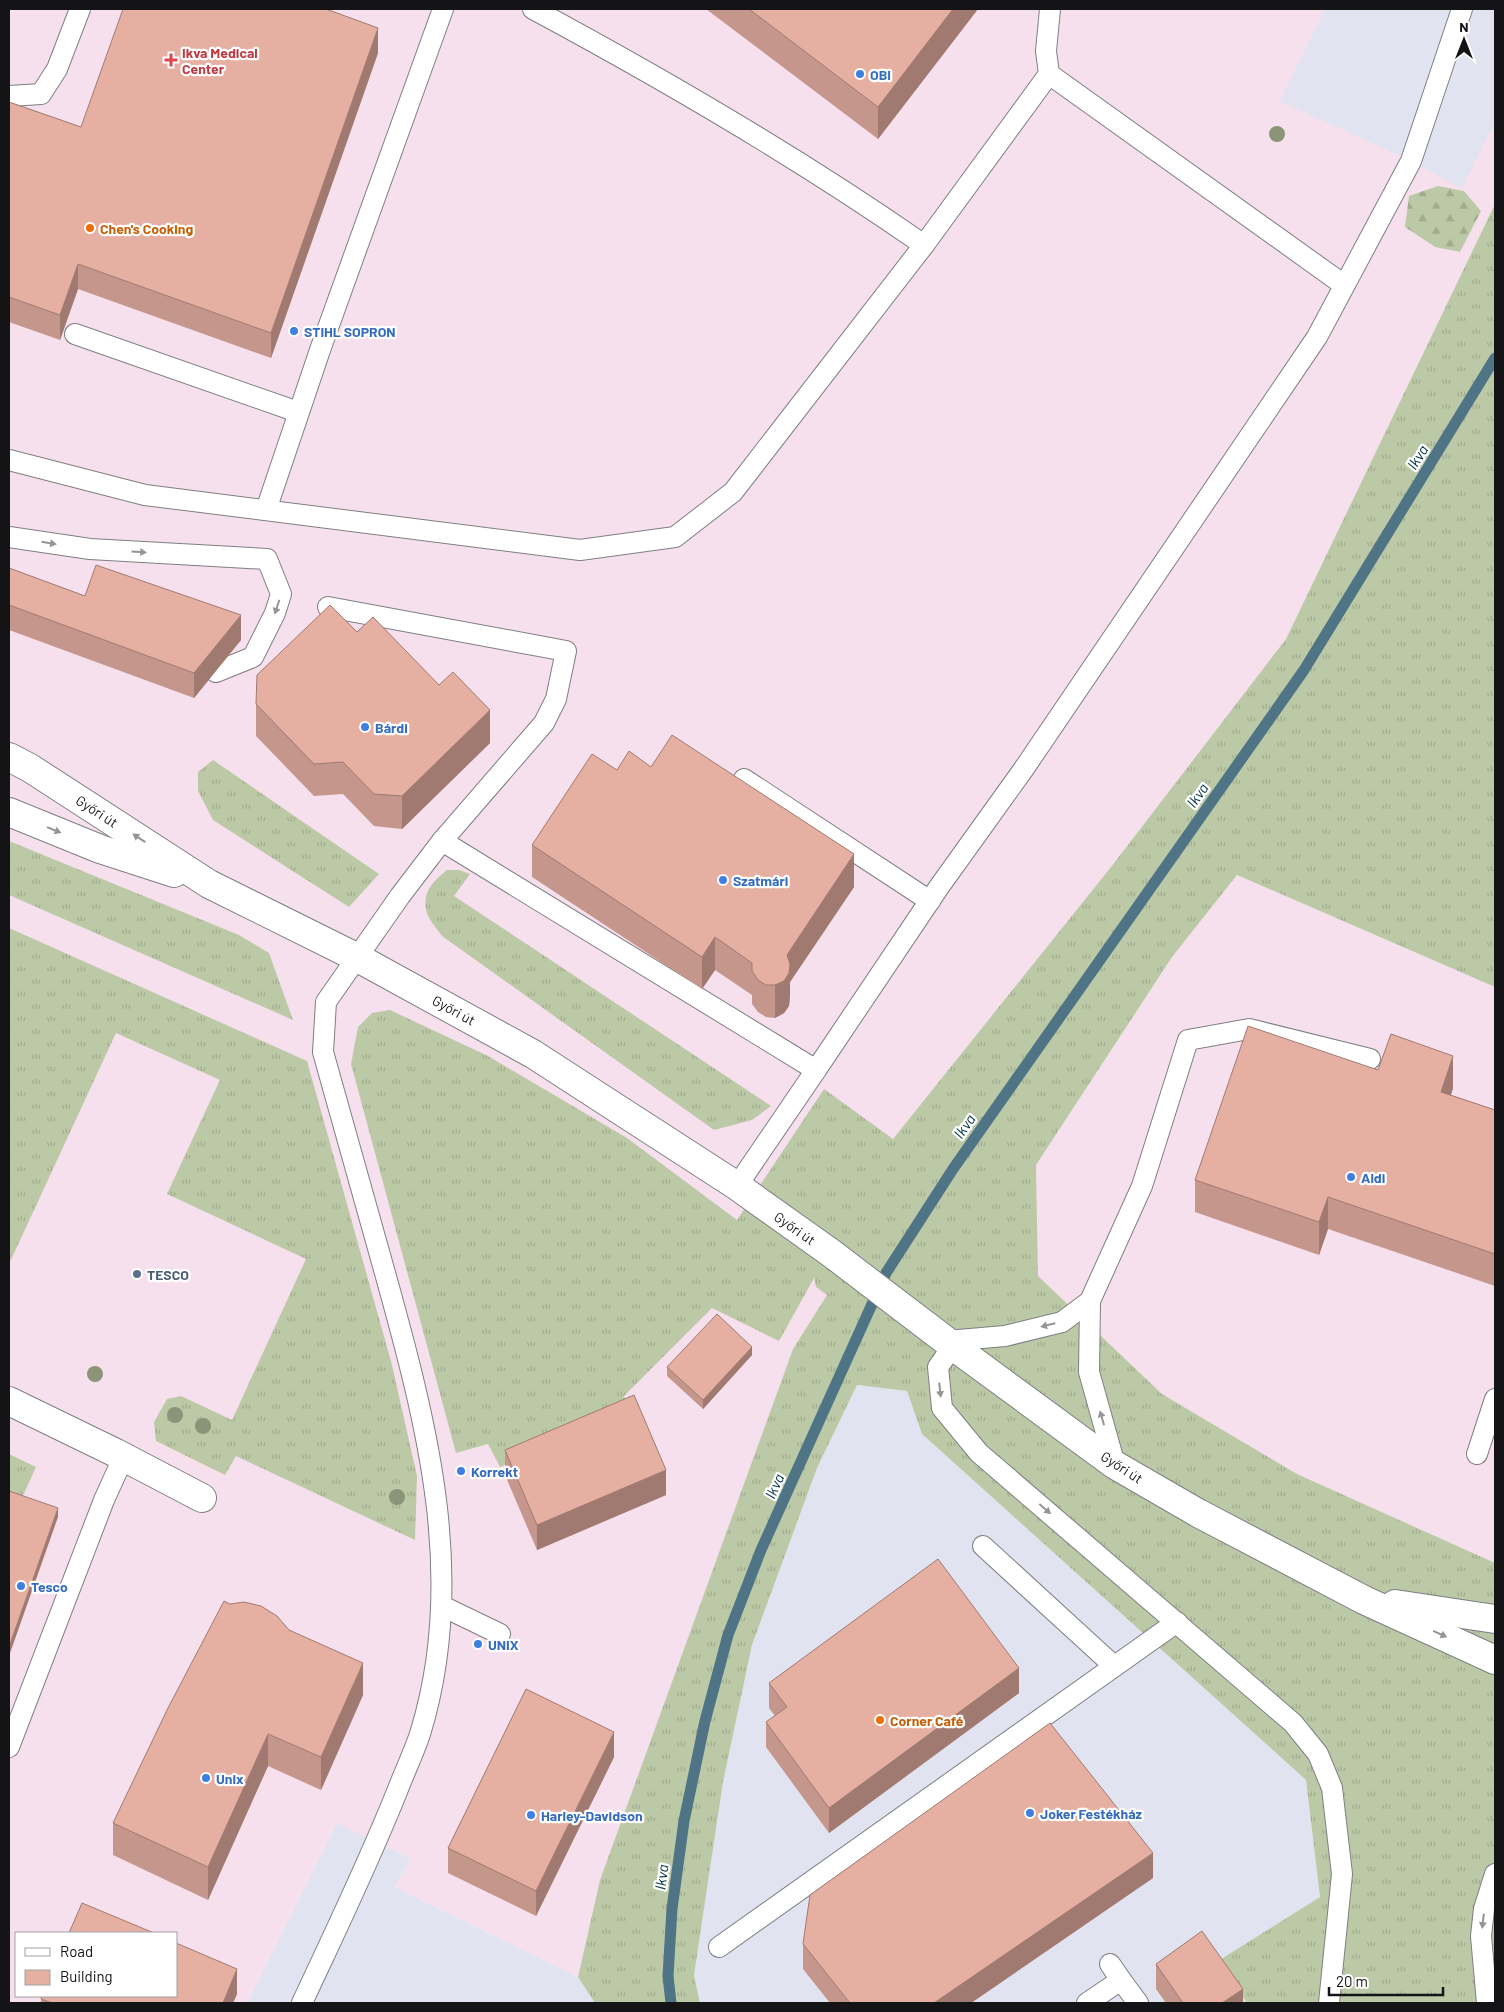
<svg xmlns="http://www.w3.org/2000/svg" width="1504" height="2012" font-family="Barlow,sans-serif">
  <defs>
    <pattern id="grass-tufts" width="24" height="20" patternUnits="userSpaceOnUse" patternTransform="scale(1.25)"><rect width="24" height="20" fill="#bcc9a6"/><path d="M3 7l-1-3M5 7V3M7 7l1-3M15 17l-1-3M17 17v-4M19 17l1-3" fill="none" stroke="#a1ac8e"/></pattern>
    <pattern id="forest-firs" width="22" height="20" patternUnits="userSpaceOnUse" patternTransform="scale(1.25)"><rect width="22" height="20" fill="#bcc9a6"/><path d="M5 1l3.5 6h-7zM16 11l3.5 6h-7z" fill="#a1ac8e"/></pattern>
  </defs>
  <rect width="100%" height="100%" fill="#f0f1f6"/>
  <g fill="#f7e0ee" fill-rule="evenodd">
    <path d="M9,9H1495V204L1286,639L1111,867L893,1139L815,1278L816,1287L828,1295L793,1349L600,1880L578,1977L394,1887L411,1859L337,1823L247,2003H9ZM16,1933H176V1996H16Z"/>
    <polygon points="1237,875 1495,987 1495,1563 1297,1474 1162,1394 1038,1276 1036,1165 1172,957"/>
  </g>
  <g fill="#e1e4f0">
    <polygon points="1325,9 1495,9 1495,121 1462,189 1411,161 1280,101"/>
    <polygon points="857,1385 907,1391 922,1434 1306,1780 1320,1897 1218,1961 1247,2003 700,2003 694,1975 723,1781 752,1645 817,1468"/>
    <polygon points="337,1823 411,1859 394,1887 578,1977 595,2003 247,2003"/>
  </g>
  <g fill="url(#grass-tufts)">
    <polygon points="1495,204 1495,987 1237,875 1172,957 1036,1165 1038,1276 1162,1394 1297,1474 1495,1563 1495,2003 1247,2003 1218,1961 1320,1897 1306,1780 922,1434 907,1391 857,1385 817,1468 752,1645 723,1782 694,1975 700,2003 595,2003 578,1977 600,1880 793,1349 827,1295 816,1287 814,1278 779,1341 712,1308 624,1396 630,1413 500,1467 488,1444 456,1453 351,1064 358,1027 372,1013 390,1010 488,1056 627,1138 737,1220 824,1089 893,1139 1111,867 1286,639"/>
    <polygon points="213,760 379,874 349,907 213,820 198,791 198,772"/>
    <polygon points="9,841 239,935 269,953 293,1020 9,895"/>
    <path d="M447,870H459L470,874L454,896L771,1106L752,1120L714,1130L442,936C437,929 429,920 427,913C421,893 433,881 447,870Z"/>
    <polygon points="9,928 307,1061 392,1365 417,1476 415,1540 236,1456 225,1475 156,1441 154,1422 167,1399 181,1396 232,1420 306,1259 167,1194 220,1080 116,1033 9,1264"/>
    <polygon points="9,1454 36,1467 21,1500 9,1495"/>
  </g>
  <polygon fill="url(#forest-firs)" points="1438,186 1464,191 1481,211 1460,252 1435,247 1405,227 1409,196"/>
  <g fill="none" stroke-linecap="round" stroke-linejoin="round">
    <polyline stroke="#4f7485" stroke-width="11" points="671,2003 668,1976 672,1909 684,1821 705,1721 728,1635 761,1550 886,1273 953,1169 1304,670 1495,358"/>
    <g stroke="#7e7f83" stroke-width="22">
      <g id="lane">
        <path d="M533,9C667,81 799,158 924,245"/>
        <polyline points="1049,74 1344,285"/>
        <polyline points="9,96 41,94 57,69 80,9"/>
        <polyline points="75,334 298,412"/>
        <polyline points="9,460 145,495 580,550 675,537 733,492 924,245 1049,74 1046,51 1050,9"/>
        <polyline points="266,510 320,350 443,9"/>
        <polyline points="9,537 90,549 267,559 281,594 275,613 253,657 216,672"/>
        <polyline points="744,779 930,901"/>
        <polyline points="442,841 816,1070 939,887 1023,770 1317,337 1411,161 1462,9"/>
        <polyline points="737,1186 816,1070"/>
        <polyline points="947,1341 1005,1336 1062,1322 1090,1301"/>
        <polyline points="953,1346 938,1367 942,1408 979,1453 1293,1723 1318,1754 1332,1788 1342,1874 1329,2003"/>
        <polyline points="1477,1454 1495,1399"/>
        <polyline points="1115,1465 1089,1372 1090,1301 1142,1186 1188,1040 1249,1029 1370,1059"/>
        <polyline points="983,1546 1114,1666"/>
        <polyline points="442,1606 500,1634"/>
        <polyline points="9,1747 104,1500 124,1456"/>
        <polyline points="719,1947 1177,1622"/>
        <polyline points="1110,1964 1121,1980"/>
        <path d="M302,2003C335,1932 369,1862 398,1789C405,1771 414,1752 420,1734C468,1579 427,1424 385,1273C364,1199 344,1125 323,1052L326,1002L400,896L442,841L544,723L556,699L566,651L328,607"/>
        <polyline points="1087,2003 1121,1980 1138,2003"/>
        <polyline points="1487,2003 1481,1936 1484,1909 1495,1874"/>
      </g>
    </g>
    <g stroke="#7e7f83" stroke-width="30">
      <polyline id="street" points="9,1401 116,1453 202,1498"/>
    </g>
    <g stroke="#7e7f83" stroke-width="30">
      <g id="secondary">
        <polyline points="9,757 30,768 209,884 358,958 533,1054 737,1186 831,1253 953,1346 1115,1465 1198,1513 1364,1600 1495,1660"/>
        <polyline points="9,812 100,849 174,873"/>
        <polyline points="1395,1604 1495,1619"/>
      </g>
    </g>
    <use href="#lane" stroke="#fff" stroke-width="20"/>
    <use href="#street" stroke="#fff" stroke-width="28"/>
    <use href="#secondary" stroke="#fff" stroke-width="28"/>
  </g>
  <g fill="#8b9479">
    <circle cx="1277" cy="134" r="8"/>
    <circle cx="95" cy="1374" r="8"/>
    <circle cx="175" cy="1415" r="8"/>
    <circle cx="203" cy="1426" r="8"/>
    <circle cx="397" cy="1497" r="8"/>
  </g>
  <g fill="#c5968b">
    <polygon points="706,9 978,9 878,139"/>
    <polygon points="378,53 271,358 78,289 60,340 9,322 9,102 81,127"/>
    <polygon points="9,568 85,596 241,640 194,698 9,630"/>
    <polygon points="357,632 490,743 402,829 374,826 343,794 314,796 256,736 256,704"/>
    <polygon points="651,767 854,887 790,982 790,996 789,1006 784,1013 775,1018 766,1017 758,1012 752,1004 752,995 715,970 702,989 532,877 532,845 617,770"/>
    <polygon points="1378,1070 1453,1088 1451,1095 1495,1110 1495,1286 1328,1229 1319,1255 1195,1212 1195,1180"/>
    <polygon points="752,1355 703,1409 667,1376 667,1367"/>
    <polygon points="505,1450 666,1495 537,1550 505,1475"/>
    <polygon points="289,1630 363,1695 321,1790 268,1766 208,1900 113,1855 113,1823"/>
    <polygon points="769,1683 1019,1693 829,1833 766,1747 766,1722 775,1716 769,1708"/>
    <polygon points="614,1757 536,1916 448,1873 448,1848"/>
    <polygon points="1153,1878 971,2003 830,2003 803,1969 803,1944"/>
    <polygon points="1156,1964 1243,2003 1166,2003 1156,1989"/>
    <polygon points="237,1994 233,2003 41,2003 41,1999"/>
  </g>
  <g fill="#a07a71">
    <polygon points="953,9 978,9 878,139 878,107"/>
    <polygon points="378,28 378,53 271,358 271,333"/>
    <polygon points="78,264 78,289 60,340 60,315"/>
    <polygon points="241,615 241,640 194,698 194,673"/>
    <polygon points="490,710 490,743 402,829 402,796"/>
    <polygon points="854,854 854,887 790,982 790,996 789,1006 784,1013 775,1018 775,985 787,955"/>
    <polygon points="715,937 715,970 702,989 702,957"/>
    <polygon points="1453,1056 1453,1088 1441,1124 1441,1092"/>
    <polygon points="1328,1197 1328,1229 1319,1255 1319,1222"/>
    <polygon points="752,1347 752,1355 703,1409 703,1400"/>
    <polygon points="666,1470 666,1495 537,1550 537,1525"/>
    <polygon points="58,1508 58,1517 9,1656 9,1647"/>
    <polygon points="363,1663 363,1695 321,1790 321,1757"/>
    <polygon points="1019,1668 1019,1693 829,1833 829,1808"/>
    <polygon points="614,1732 614,1757 536,1916 536,1891"/>
    <polygon points="268,1734 268,1766 208,1900 208,1867"/>
    <polygon points="1153,1853 1153,1878 971,2003 934,2003"/>
    <polygon points="237,1969 237,1994 233,2003 223,2003"/>
    <polygon points="1243,1989 1243,2003 1222,2003"/>
  </g>
  <g fill="#e5afa2" stroke="#a07a71">
    <polygon points="123,9 326,9 378,28 271,333 78,264 60,315 9,297 9,102 81,127"/>
    <polygon points="749,9 953,9 878,107"/>
    <polygon points="96,565 241,615 194,673 9,605 9,568 85,596"/>
    <polygon points="330,605 357,632 373,617 439,685 453,672 490,710 402,796 374,794 343,762 314,764 256,704 257,675"/>
    <polygon points="672,735 854,854 787,955 790,964 789,973 784,981 775,985 766,985 758,980 752,971 752,963 715,937 702,957 532,845 592,754 617,770 629,751 651,767"/>
    <polygon points="1248,1026 1378,1070 1391,1034 1453,1056 1441,1092 1495,1110 1495,1254 1328,1197 1319,1222 1195,1180"/>
    <polygon points="717,1314 752,1347 703,1400 667,1367"/>
    <polygon points="634,1395 666,1470 537,1525 505,1450"/>
    <polygon points="9,1491 58,1508 9,1647"/>
    <polygon points="938,1559 1019,1668 829,1808 766,1722 787,1707 769,1683"/>
    <polygon points="224,1601 230,1604 244,1602 261,1606 277,1616 289,1630 363,1663 321,1757 268,1734 208,1867 113,1823 168,1708"/>
    <polygon points="526,1689 614,1732 536,1891 448,1848"/>
    <polygon points="1050,1723 1153,1853 934,2003 850,2003 803,1944 810,1895"/>
    <polygon points="82,1903 154,1933 69,1933"/>
    <polygon points="1202,1931 1243,1989 1222,2003 1183,2003 1156,1964"/>
    <polygon points="176,1943 237,1969 223,2003 52,2003 41,1999 42,1996 176,1996"/>
  </g>
  <defs><path id="oneway-solid" d="M-6-.8H1V-3.2L6.5 0L1 3.2V.8H-6Z" transform="scale(1.25)"/></defs>
  <g fill="#959596">
    <use href="#oneway-solid" transform="translate(49 543) rotate(9)"/>
    <use href="#oneway-solid" transform="translate(139 552) rotate(3)"/>
    <use href="#oneway-solid" transform="translate(277 607) rotate(108)"/>
    <use href="#oneway-solid" transform="translate(54 830) rotate(22)"/>
    <use href="#oneway-solid" transform="translate(139 838) rotate(-147)"/>
    <use href="#oneway-solid" transform="translate(1048 1325) rotate(166)"/>
    <use href="#oneway-solid" transform="translate(940 1390) rotate(84)"/>
    <use href="#oneway-solid" transform="translate(1102 1418) rotate(-106)"/>
    <use href="#oneway-solid" transform="translate(1045 1509) rotate(41)"/>
    <use href="#oneway-solid" transform="translate(1440 1634) rotate(24)"/>
    <use href="#oneway-solid" transform="translate(1483 1921) rotate(97)"/>
  </g>
  <path fill="#e0444e" stroke="#fff" stroke-width="2" d="M168.5 52.5h5v5h5v5h-5v5h-5v-5h-5v-5h5z"/>
  <g fill="#3f7fe0" stroke="#fff" stroke-width="2">
    <circle cx="860" cy="74" r="5"/>
    <circle cx="294" cy="331" r="5"/>
    <circle cx="365" cy="727" r="5"/>
    <circle cx="723" cy="880" r="5"/>
    <circle cx="1351" cy="1177" r="5"/>
    <circle cx="461" cy="1471" r="5"/>
    <circle cx="21" cy="1586" r="5"/>
    <circle cx="478" cy="1644" r="5"/>
    <circle cx="206" cy="1778" r="5"/>
    <circle cx="1030" cy="1813" r="5"/>
    <circle cx="531" cy="1815" r="5"/>
  </g>
  <g fill="#e8710a" stroke="#fff" stroke-width="2">
    <circle cx="90" cy="228" r="5"/>
    <circle cx="880" cy="1720" r="5"/>
  </g>
  <circle fill="#5c6f8a" stroke="#fff" stroke-width="2" cx="137" cy="1274" r="5"/>
  <g text-anchor="middle" dominant-baseline="central" stroke-width="4.5" stroke-linejoin="round" paint-order="stroke">
    <g font-size="14" font-weight="bold" fill="#be3a42" stroke="#fff" text-anchor="start">
      <text x="182" y="52">Ikva Medical<tspan x="182" dy="16">Center</tspan></text>
    </g>
    <g font-size="14" font-weight="bold" fill="#366cbe" stroke="#fff" text-anchor="start">
      <text x="870" y="74">OBI</text>
      <text x="304" y="331">STIHL SOPRON</text>
      <text x="375" y="727">Bárdi</text>
      <text x="733" y="880">Szatmári</text>
      <text x="1361" y="1177">Aldi</text>
      <text x="471" y="1471">Korrekt</text>
      <text x="31" y="1586">Tesco</text>
      <text x="488" y="1644">UNIX</text>
      <text x="216" y="1778">Unix</text>
      <text x="1040" y="1813">Joker Festékház</text>
      <text x="541" y="1815">Harley-Davidson</text>
    </g>
    <g font-size="14" font-weight="bold" fill="#c56008" stroke="#fff" text-anchor="start">
      <text x="100" y="228">Chen's Cooking</text>
      <text x="890" y="1720">Corner Café</text>
    </g>
    <g font-size="14" fill="#141416" stroke="#fff">
      <text transform="translate(97 811) rotate(33)">Győri út</text>
      <text transform="translate(454 1010) rotate(29)">Győri út</text>
      <text transform="translate(795 1228) rotate(35)">Győri út</text>
      <text transform="translate(1122 1467) rotate(33)">Győri út</text>
    </g>
    <g font-size="14" font-weight="bold" fill="#4e5e75" stroke="#fff" text-anchor="start">
      <text x="147" y="1274">TESCO</text>
    </g>
    <g font-size="15" font-style="italic" fill="#003244" stroke="#fff">
      <text transform="translate(1417 457) rotate(-58)">Ikva</text>
      <text transform="translate(1197 795) rotate(-55)">Ikva</text>
      <text transform="translate(964 1126) rotate(-55)">Ikva</text>
      <text transform="translate(774 1486) rotate(-66)">Ikva</text>
      <text transform="translate(661 1877) rotate(-82)">Ikva</text>
    </g>
  </g>
  <rect width="1504" height="2012" fill="none" stroke="#141416" stroke-width="20"/>
  <rect x="15" y="1932" width="162" height="65" fill="#ffffff" stroke="#a1a1a2"/>
  <rect x="25" y="1948" width="25" height="8" fill="#ffffff" stroke="#a1a1a2"/>
  <text x="60" y="1957" font-size="15" fill="#141416">Road</text>
  <rect x="25" y="1970" width="25" height="15" fill="#e5afa2" stroke="#a1a1a2"/>
  <text x="60" y="1982" font-size="15" fill="#141416">Building</text>
  <g transform="translate(1464 40)" stroke="#ffffff" stroke-width="4" paint-order="stroke">
  <path d="M0-4L9 19L0 12L-9 19Z" fill="#141416"/>
  <text y="-8" font-size="14" font-weight="bold" text-anchor="middle" fill="#141416">N</text>
  </g>
  <path d="M1329 1987v8h114v-8" fill="none" stroke="#141416" stroke-width="2.5"/>
  <text x="1336" y="1987" font-size="15" fill="#141416" stroke="#ffffff" stroke-width="4" paint-order="stroke">20 m</text>
</svg>
